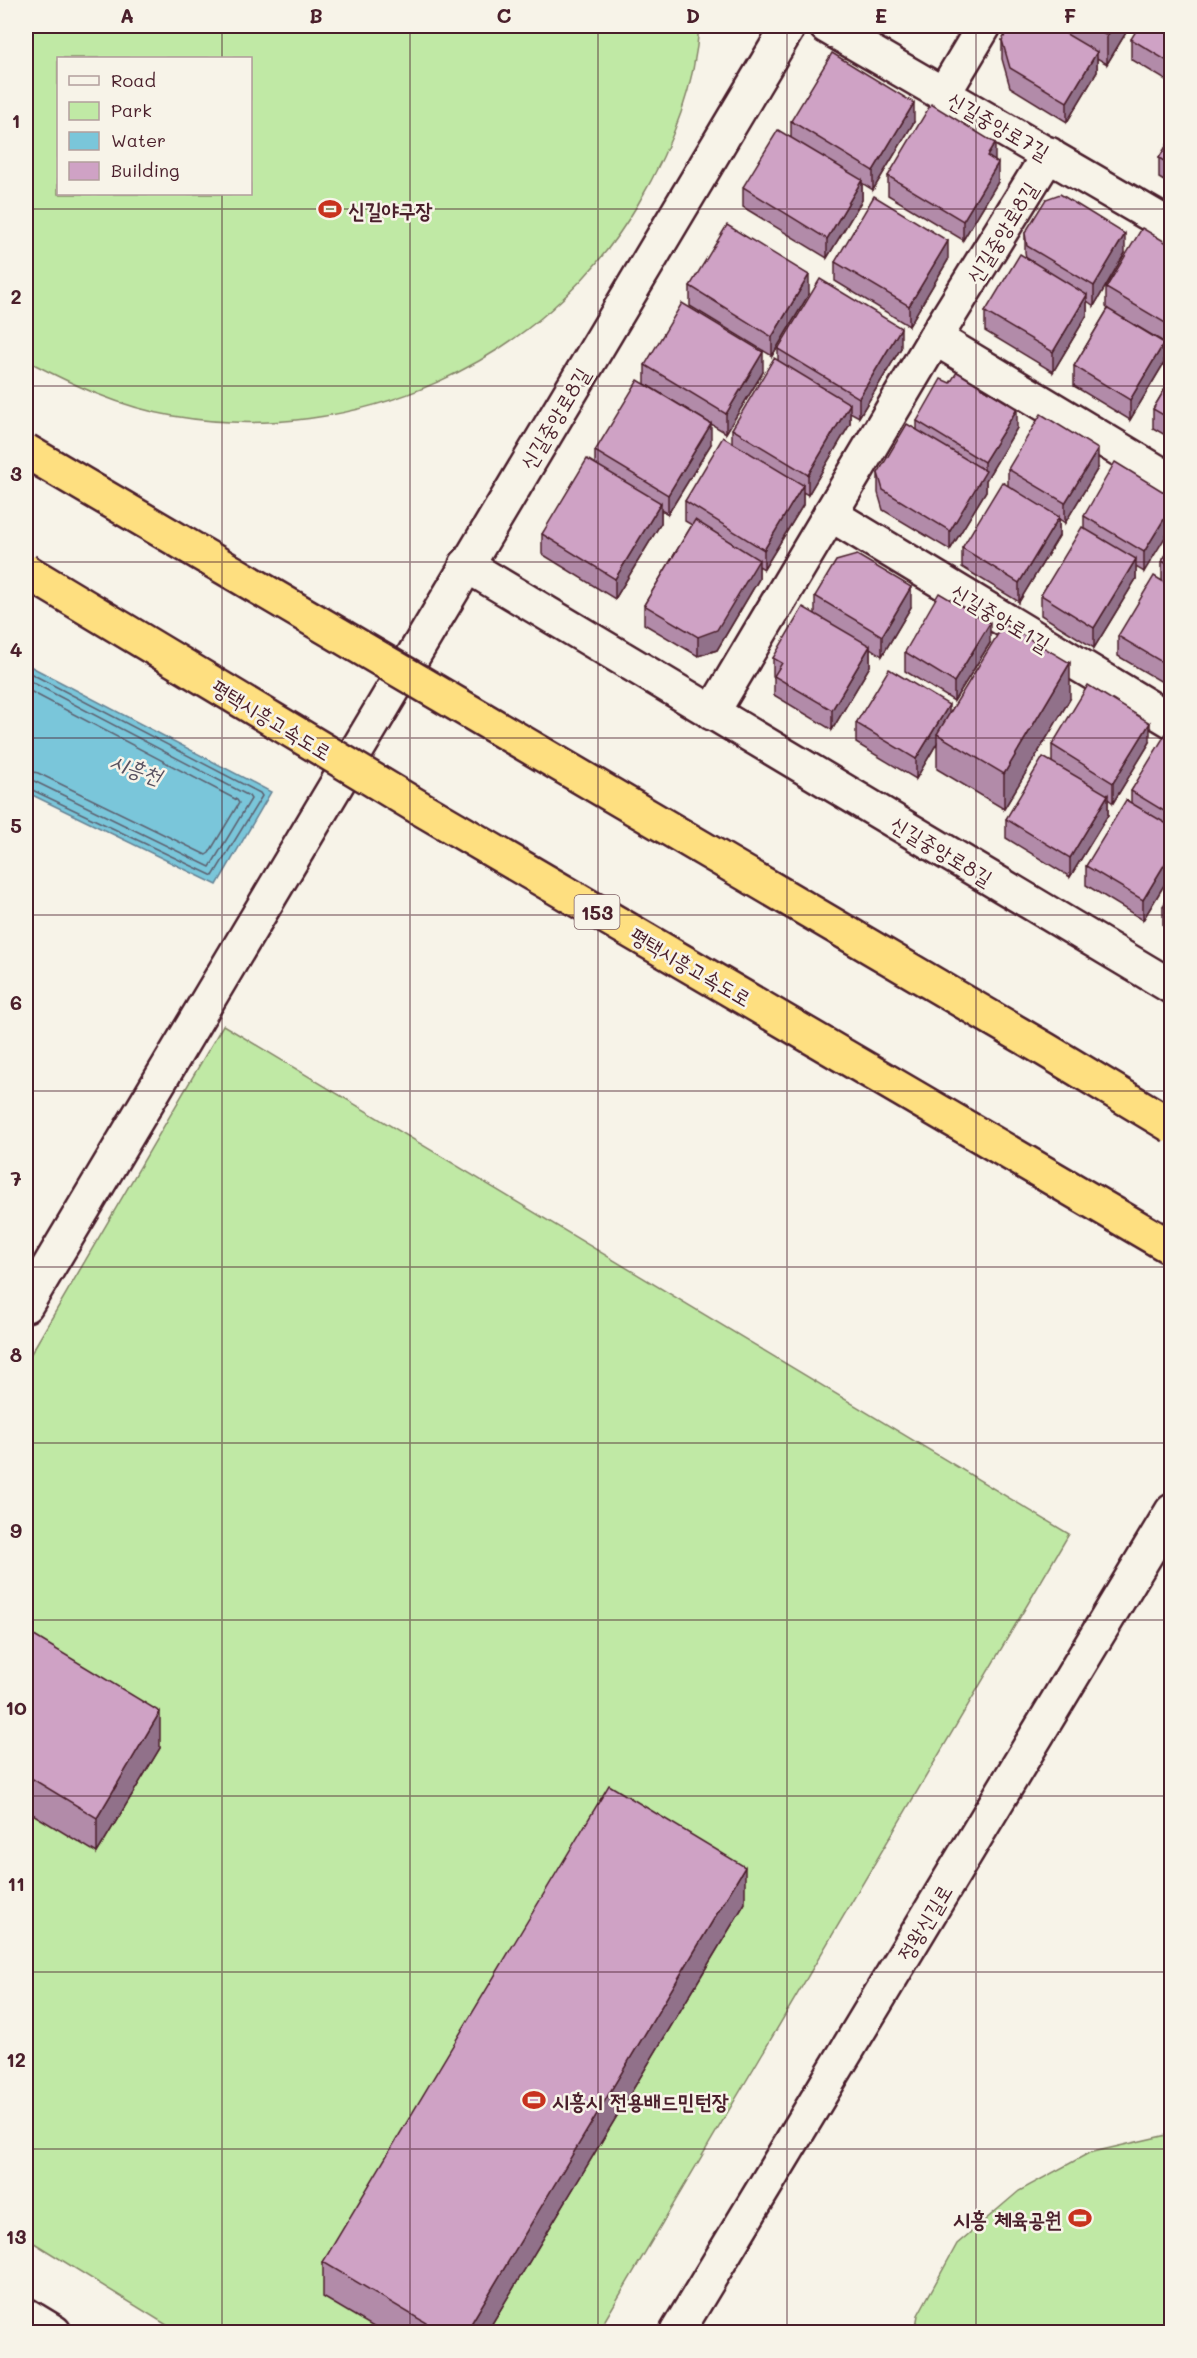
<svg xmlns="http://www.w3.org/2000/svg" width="1197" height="2358" font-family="Mali,'Poor Story',sans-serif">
  <rect width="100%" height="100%" fill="#f7f3e8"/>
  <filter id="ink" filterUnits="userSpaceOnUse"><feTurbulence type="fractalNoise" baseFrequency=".0167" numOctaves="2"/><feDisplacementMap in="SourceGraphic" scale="12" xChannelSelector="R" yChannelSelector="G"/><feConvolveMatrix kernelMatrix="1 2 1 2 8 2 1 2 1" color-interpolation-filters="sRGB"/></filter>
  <g filter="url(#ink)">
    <g fill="#c0e9a5" stroke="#858468" stroke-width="1.5" fill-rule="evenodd">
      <path d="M26,26H699C695,88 670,150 638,204C545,364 354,447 173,416C120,407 73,385 26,360ZM58,58H250V194H58Z"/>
      <polygon points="223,1025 1069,1534 598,2332 178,2332 26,2238 26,1362"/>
      <polygon points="1171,2134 1171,2332 915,2332 918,2315 957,2244 1019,2191 1089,2153"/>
    </g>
    <polygon fill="#7ac6da" stroke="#678394" stroke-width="1.5" points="26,664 271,792 217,885 26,792"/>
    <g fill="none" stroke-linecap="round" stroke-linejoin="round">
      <g stroke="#5d6271" stroke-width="1.5">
        <polyline points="26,671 260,793 262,796 213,876 26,787"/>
        <polyline points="26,679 249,796 251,799 210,867 34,781 26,779"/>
        <polyline points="26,689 237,800 239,803 209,853 206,855 38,773 26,770"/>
      </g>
      <g stroke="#4a1f2b" stroke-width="38">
        <g id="minor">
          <polyline points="826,26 1172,227"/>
          <polyline points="944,93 984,26"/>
          <polyline points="935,338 1172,481"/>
          <polyline points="830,514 1172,721"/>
          <polyline points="466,565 1172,987"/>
          <polyline points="712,713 935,338 1049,154"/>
          <polyline points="26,1305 789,26"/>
          <polyline points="26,2315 54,2332"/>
          <polyline points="677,2332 1172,1511"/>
        </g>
      </g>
      <use href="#minor" stroke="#f7f3e8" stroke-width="33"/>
      <g stroke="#4a1f2b" stroke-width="38" stroke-linecap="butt">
        <g id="highway-bridge">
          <polyline points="26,451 1046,1050 1172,1126"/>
          <polyline points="26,571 415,805 1172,1248"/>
        </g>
      </g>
      <use href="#highway-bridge" stroke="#fedf80" stroke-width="33"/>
    </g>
    <g fill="#b28ba9" stroke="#4a1f2b" stroke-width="1.5">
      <polygon points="916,26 939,26 924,30"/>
      <polygon points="1011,26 1130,26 1107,64 1097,58 1097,72 1067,122 1010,87 1002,59 1002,40"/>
      <polygon points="1172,26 1172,84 1131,59 1131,39"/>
      <polygon points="791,121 914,122 873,190 862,183 862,200 827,258 743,207 743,187 791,137"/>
      <polygon points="1172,137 1172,186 1159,178 1159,158"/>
      <polygon points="888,176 998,182 963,240 888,195"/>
      <polygon points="1025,233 1125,253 1094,306 1087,301 1087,315 1053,372 985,331 985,312 1026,258 1025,252"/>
      <polygon points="1172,246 1172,347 1123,318 1164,363 1130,420 1074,386 1074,366 1108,309 1106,307 1106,288"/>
      <polygon points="948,260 909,326 835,281 835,262"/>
      <polygon points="690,286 809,294 772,356 690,306"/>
      <polygon points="901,348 859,417 850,412 850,424 808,495 803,492 803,505 764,569 759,566 759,579 717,650 698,656 644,624 644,605 692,525 685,521 685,501 732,442 732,429 778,360 778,349"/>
      <polygon points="645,365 763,372 726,433 645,384"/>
      <polygon points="1172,377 1172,439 1153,428 1153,409"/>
      <polygon points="917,421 1017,428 986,480 986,491 950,550 883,510 878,493 878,473 917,430"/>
      <polygon points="711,444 668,514 661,510 661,523 615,599 542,554 542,534 595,464 595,451"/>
      <polygon points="1098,468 1065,523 1059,519 1059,536 1019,602 962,567 962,548 1008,486 1008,469"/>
      <polygon points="1172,497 1144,572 1136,567 1136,579 1094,648 1041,615 1041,595 1084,528 1084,516"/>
      <polygon points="1172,545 1172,586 1162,581 1162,561"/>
      <polygon points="1172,587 1172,688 1118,656 1118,636"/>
      <polygon points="815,596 911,607 882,656 870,648 870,666 832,730 774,695 774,678 773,677 773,658 815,614"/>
      <polygon points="990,643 954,701 905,671 905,652"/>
      <polygon points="1070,699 1004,809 937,769 937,743 916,779 856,743 856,723 949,715"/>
      <polygon points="1172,732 1172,872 1143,920 1086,885 1086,866 1131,802 1131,791"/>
      <polygon points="1150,742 1113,803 1108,799 1108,815 1070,877 1006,838 1006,819 1052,762 1052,745"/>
      <polygon points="1172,892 1172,931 1163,926 1163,906"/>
      <polygon points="26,1631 160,1748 97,1853 26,1810"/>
      <polygon points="745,1903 487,2332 382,2332 323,2297 323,2262"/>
    </g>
    <g fill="#91718a" stroke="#4a1f2b" stroke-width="1.5">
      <polygon points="924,26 939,26 924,30"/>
      <polygon points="1114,26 1130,26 1107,64 1107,36"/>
      <polygon points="1097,52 1097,72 1067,122 1067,102"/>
      <polygon points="914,103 914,122 873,190 873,171"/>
      <polygon points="995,143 995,162 987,156"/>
      <polygon points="998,163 998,182 963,240 963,221"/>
      <polygon points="862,180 862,200 827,258 827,239"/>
      <polygon points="1125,234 1125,253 1094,306 1094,286"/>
      <polygon points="948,241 948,260 909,326 909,306"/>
      <polygon points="809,275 809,294 772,356 772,337"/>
      <polygon points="1087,295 1087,315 1053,372 1053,352"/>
      <polygon points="901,328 901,348 859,417 859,398"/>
      <polygon points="1164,343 1164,363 1130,420 1130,400"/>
      <polygon points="763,352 763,372 726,433 726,414"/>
      <polygon points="850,404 850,424 808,495 808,475"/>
      <polygon points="1017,409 1017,428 986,480 986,491 950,550 950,531 984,473 984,462"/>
      <polygon points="711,424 711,444 668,514 668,495"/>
      <polygon points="1098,449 1098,468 1065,523 1065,503"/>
      <polygon points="803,485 803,505 764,569 764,550"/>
      <polygon points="661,503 661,523 615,599 615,579"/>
      <polygon points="1172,506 1172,526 1144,572 1144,552"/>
      <polygon points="1059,517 1059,536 1019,602 1019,583"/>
      <polygon points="1136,559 1136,579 1094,648 1094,628"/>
      <polygon points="759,560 759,579 717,650 698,656 698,637"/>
      <polygon points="911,587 911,607 882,656 882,636"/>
      <polygon points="990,623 990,643 954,701 954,682"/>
      <polygon points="870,646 870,666 832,730 832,710"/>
      <polygon points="1070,663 1070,699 1004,809 1004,774"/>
      <polygon points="949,705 949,725 937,734 937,743 916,779 916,759"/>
      <polygon points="1150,723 1150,742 1113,803 1113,783"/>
      <polygon points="1108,795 1108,815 1070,877 1070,858"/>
      <polygon points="1172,852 1172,872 1143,920 1143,900"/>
      <polygon points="160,1712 160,1748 97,1853 97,1818"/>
      <polygon points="745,1867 745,1903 487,2332 466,2332"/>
    </g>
    <g fill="#cfa2c5" stroke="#4a1f2b" stroke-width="1.5">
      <polygon points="1011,26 1053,26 1097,52 1067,102 1010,68 1002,40"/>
      <polygon points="1090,26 1114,26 1107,36"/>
      <polygon points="1139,26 1172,26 1172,64 1131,39"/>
      <polygon points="832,53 914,103 873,171 791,121"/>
      <polygon points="931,104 995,143 987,156 998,163 963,221 888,176"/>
      <polygon points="778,130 862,180 827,239 743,187"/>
      <polygon points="1172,137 1172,166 1159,158"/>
      <polygon points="1060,194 1125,234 1094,286 1027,246 1025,233 1046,199"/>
      <polygon points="874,196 948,241 909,306 835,262"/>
      <polygon points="727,225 809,275 772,337 690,286"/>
      <polygon points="1142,228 1172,246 1172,327 1106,288"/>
      <polygon points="1020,254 1087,295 1053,352 985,312"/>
      <polygon points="820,279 901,328 859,398 778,349"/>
      <polygon points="682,303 763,352 726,414 645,365"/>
      <polygon points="1108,309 1164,343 1130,400 1074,366"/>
      <polygon points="774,358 850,404 808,475 732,429"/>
      <polygon points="957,372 1017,409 984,462 917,421 941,379 950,383"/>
      <polygon points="1172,377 1172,420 1153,409"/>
      <polygon points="638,380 711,424 668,495 595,451"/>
      <polygon points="1041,414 1098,449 1065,503 1008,469"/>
      <polygon points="907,424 986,471 950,531 883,490 878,473"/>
      <polygon points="723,437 803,485 764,550 685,501"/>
      <polygon points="587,459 661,503 615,579 542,534"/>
      <polygon points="1115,462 1172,497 1172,506 1144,552 1084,516"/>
      <polygon points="1002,482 1059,517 1019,583 962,548"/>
      <polygon points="695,520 759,560 717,630 698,637 644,605"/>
      <polygon points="1082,527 1136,559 1094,628 1041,595"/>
      <polygon points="1172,545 1172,567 1162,561"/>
      <polygon points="857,555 911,587 882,636 815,596 836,561"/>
      <polygon points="1154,576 1172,587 1172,668 1118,636"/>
      <polygon points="939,593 990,623 954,682 905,652"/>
      <polygon points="803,607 870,646 832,710 774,676 782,663 773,658"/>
      <polygon points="1004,624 1070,663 1004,774 937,734"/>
      <polygon points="889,669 949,705 916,759 856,723"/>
      <polygon points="1088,685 1150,723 1113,783 1052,745"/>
      <polygon points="1168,730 1172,732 1172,816 1131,791"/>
      <polygon points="1043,757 1108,795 1070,858 1006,819"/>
      <polygon points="1126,800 1172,827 1172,852 1143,900 1086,866"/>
      <polygon points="1172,892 1172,911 1163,906"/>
      <polygon points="26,1631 160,1712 97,1818 26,1775"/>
      <polygon points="609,1785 745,1867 466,2332 441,2332 323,2262"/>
    </g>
  </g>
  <path fill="none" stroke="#4a1f2b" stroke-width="1.5" stroke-opacity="0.55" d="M222,26V58M410,26V2332M598,26V2332M787,26V2332M976,26V2332M222,194V2332M26,209H1172M26,386H1172M26,562H1172M26,738H1172M26,915H1172M26,1091H1172M26,1267H1172M26,1443H1172M26,1620H1172M26,1796H1172M26,1972H1172M26,2149H1172"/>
  <defs>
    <g id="stadium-bare" transform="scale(1.8)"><path d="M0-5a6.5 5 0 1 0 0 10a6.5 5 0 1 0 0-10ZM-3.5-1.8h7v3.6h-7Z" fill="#c8321e" stroke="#f7f3e8" stroke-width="2.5" paint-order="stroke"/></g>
  </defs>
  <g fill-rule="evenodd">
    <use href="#stadium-bare" x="330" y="209"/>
    <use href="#stadium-bare" x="534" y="2100"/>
    <use href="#stadium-bare" x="1080" y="2218"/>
  </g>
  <g text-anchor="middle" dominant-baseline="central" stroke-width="5" stroke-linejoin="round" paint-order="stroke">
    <rect fill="#f7f3e8" stroke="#7e5f64" stroke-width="1.5" x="574.5" y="895" width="45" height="34" rx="4.5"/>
    <g font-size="20" font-weight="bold" fill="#4a1f2b">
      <text x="597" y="912">153</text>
    </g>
    <g font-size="21" fill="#4a1f2b" stroke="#f7f3e8">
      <text transform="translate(999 125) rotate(30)">신길중앙로7길</text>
      <text transform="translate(1001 232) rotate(-58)">신길중앙로8길</text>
      <text transform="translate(554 418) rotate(-59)">신길중앙로8길</text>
      <text transform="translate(1001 617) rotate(31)">신길중앙로1길</text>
      <text transform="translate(272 719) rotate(31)">평택시흥고속도로</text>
      <text transform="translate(942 850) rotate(31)">신길중앙로8길</text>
      <text transform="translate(691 966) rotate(30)">평택시흥고속도로</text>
      <text transform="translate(924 1922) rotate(-59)">정왕신길로</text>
    </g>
    <g font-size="21" font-weight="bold" fill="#4a1f2b" stroke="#f7f3e8" text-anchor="start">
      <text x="348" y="209">신길야구장</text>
      <text x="552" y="2100">시흥시 전용배드민턴장</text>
      <text x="1062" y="2218" text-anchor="end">시흥 체육공원</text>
    </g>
    <g font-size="22" font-style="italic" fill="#585160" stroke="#f7f3e8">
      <text transform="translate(136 768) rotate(19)">시흥천</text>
    </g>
  </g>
  <rect width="1197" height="2358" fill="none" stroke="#f7f3e8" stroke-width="66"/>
  <rect x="57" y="57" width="195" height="138" fill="#f7f3e8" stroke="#b29e9c" stroke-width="1.5"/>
  <rect x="69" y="76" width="30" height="9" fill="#f7f3e8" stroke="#b29e9c" stroke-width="1.5"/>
  <text x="111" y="87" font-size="18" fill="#4a1f2b">Road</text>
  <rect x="69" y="102" width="30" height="18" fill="#c0e9a5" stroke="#b29e9c" stroke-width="1.5"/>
  <text x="111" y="117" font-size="18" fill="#4a1f2b">Park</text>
  <rect x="69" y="132" width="30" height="18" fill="#7ac6da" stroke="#b29e9c" stroke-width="1.5"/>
  <text x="111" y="147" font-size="18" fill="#4a1f2b">Water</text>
  <rect x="69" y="162" width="30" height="18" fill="#cfa2c5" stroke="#b29e9c" stroke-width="1.5"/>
  <text x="111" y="177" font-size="18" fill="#4a1f2b">Building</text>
  <rect x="33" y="33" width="1131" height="2292" fill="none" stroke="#4a1f2b" stroke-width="2"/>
  <g font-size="20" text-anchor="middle" font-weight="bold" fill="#4a1f2b">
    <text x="127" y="23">A</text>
    <text x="316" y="23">B</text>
    <text x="504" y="23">C</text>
    <text x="693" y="23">D</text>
    <text x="881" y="23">E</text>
    <text x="1070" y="23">F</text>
    <text x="16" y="128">1</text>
    <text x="16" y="304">2</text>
    <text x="16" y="481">3</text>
    <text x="16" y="657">4</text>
    <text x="16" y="833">5</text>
    <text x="16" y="1010">6</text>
    <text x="16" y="1186">7</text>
    <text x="16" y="1362">8</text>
    <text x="16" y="1538">9</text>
    <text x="16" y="1715">10</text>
    <text x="16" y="1891">11</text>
    <text x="16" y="2067">12</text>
    <text x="16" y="2244">13</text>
  </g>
</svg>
